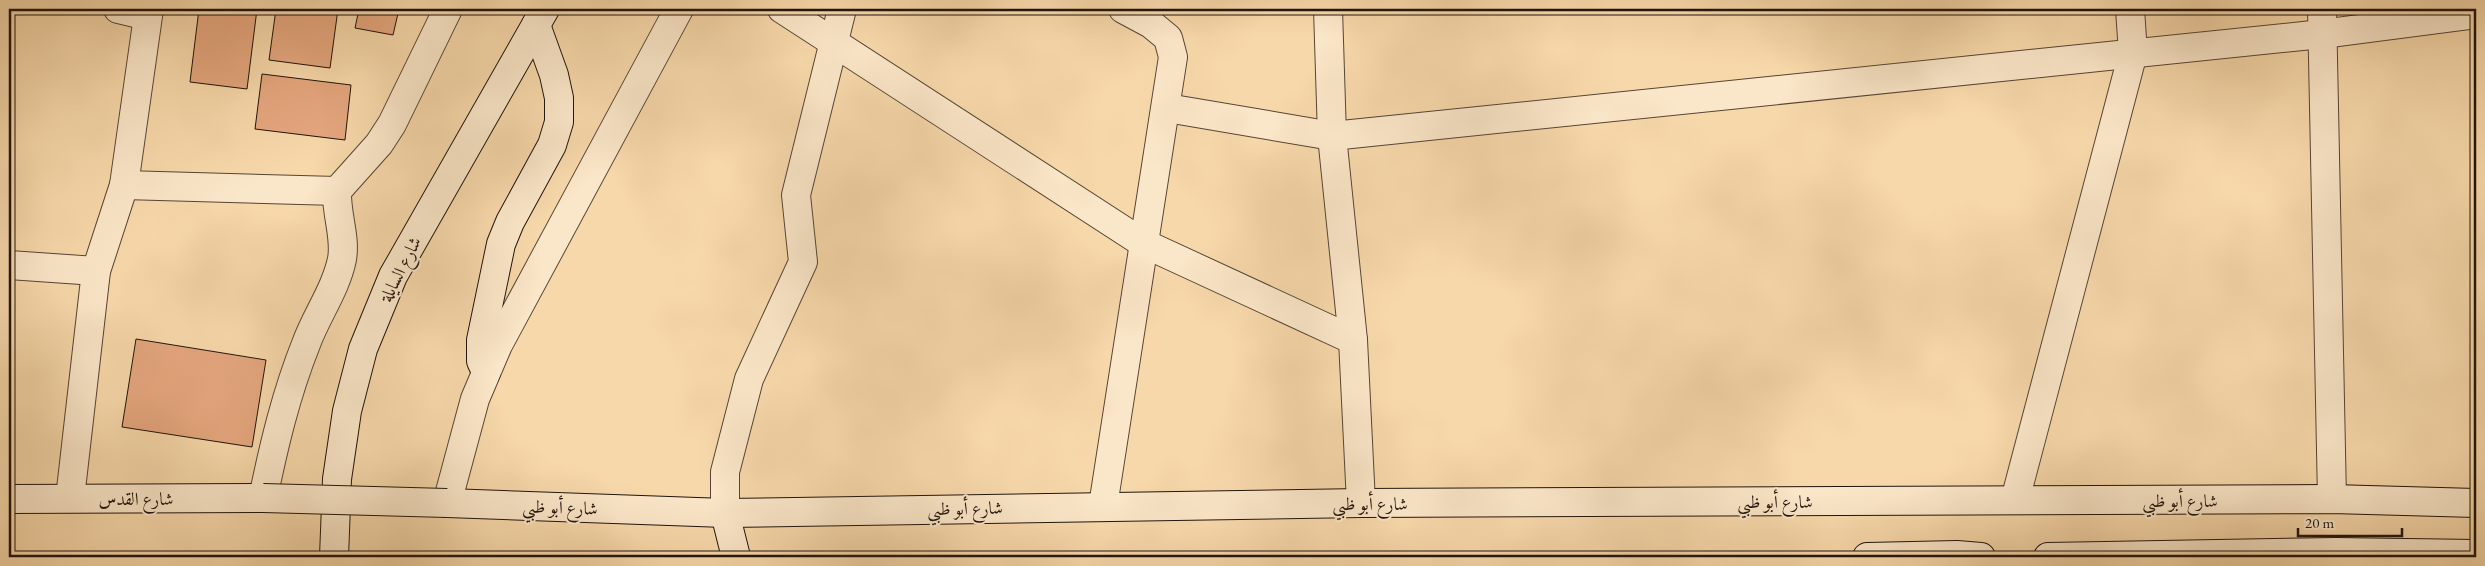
<svg xmlns="http://www.w3.org/2000/svg" width="2485" height="566" font-family="'EB Garamond',Amiri,serif">
  <rect width="100%" height="100%" fill="#f7d8aa"/>
  <filter id="stains"><feTurbulence type="fractalNoise" baseFrequency=".004" numOctaves="4"/><feColorMatrix values="0 0 0 0 .2 0 0 0 0 .09 0 0 0 0 .02 0 0 0 .5 -.17"/></filter>
  <radialGradient id="worn" r=".72"><stop offset=".6" stop-color="#630" stop-opacity="0"/><stop offset="1" stop-color="#630" stop-opacity=".3"/></radialGradient>
  <g fill="#e5a77f" stroke="#20140c">
    <polygon points="199,9 257,9 247,89 190,82"/>
    <polygon points="276,9 338,9 330,68 269,60"/>
    <polygon points="359,9 399,9 393,35 355,28"/>
    <polygon points="262,74 351,85 345,140 255,129"/>
    <polygon points="136,339 266,360 252,447 122,427"/>
  </g>
  <g fill="none" stroke-linecap="round" stroke-linejoin="round">
    <g stroke="#564534" stroke-width="30">
      <g id="street">
        <polyline points="118,9 147,16"/>
        <polyline points="782,9 1143,243 1353,340"/>
        <polyline points="1328,9 1332,136 1353,340 1361,503"/>
        <polyline points="2322,9 2332,499"/>
        <polyline points="1167,108 1332,136 2322,34 2476,14"/>
        <polyline points="124,185 337,191"/>
        <polyline points="9,265 96,271"/>
        <polyline points="70,498 96,271 124,185 149,9"/>
        <path d="M263,498C274,445 286,394 306,344C316,316 336,289 342,259C346,237 336,214 337,191L379,144L392,124L448,9"/>
        <polyline points="2015,500 2133,53 2130,9"/>
        <polyline points="447,503 475,399 498,345 679,9"/>
        <polyline points="1103,506 1173,57 1168,38 1151,24 1123,9"/>
        <polyline points="725,513 725,472 749,379 803,262 796,195 842,9"/>
      </g>
    </g>
    <g stroke="#20140c" stroke-width="30">
      <g id="secondary">
        <polyline points="486,372 481,361 481,340 501,244 510,222 552,145 559,122 559,98 554,75 536,25"/>
        <polyline points="9,499 263,498"/>
        <polyline points="447,503 725,513 1361,503 2332,499 2476,503"/>
        <polyline points="725,513 736,557"/>
        <polyline points="334,557 337,479 347,411 363,349 393,276 545,9"/>
        <polyline points="1867,557 1957,555 1981,557"/>
        <polyline points="2048,557 2336,552 2476,554"/>
      </g>
    </g>
    <use href="#street" stroke="#fae6c8" stroke-width="28"/>
    <use href="#secondary" stroke="#fae6c8" stroke-width="28"/>
    <g stroke="#20140c" stroke-width="30" stroke-linecap="butt">
      <polyline id="secondary-bridge" points="263,498 447,503"/>
    </g>
    <use href="#secondary-bridge" stroke="#fae6c8" stroke-width="28"/>
  </g>
  <g text-anchor="middle" dominant-baseline="central" stroke-width="4" stroke-linejoin="round" paint-order="stroke">
    <g font-size="18" fill="#20140c" stroke="#fae6c8">
      <text transform="translate(400 269) rotate(-63)">شارع السايلة</text>
      <text x="136" y="498">شارع القدس</text>
      <text x="2180" y="500">شارع أبو ظبي</text>
      <text x="1775" y="501">شارع أبو ظبي</text>
      <text x="1370" y="503">شارع أبو ظبي</text>
      <text transform="translate(560 507) rotate(2)">شارع أبو ظبي</text>
      <text transform="translate(965 508) rotate(-1)">شارع أبو ظبي</text>
    </g>
  </g>
  <rect width="2485" height="566" fill="none" stroke="#f7d8aa" stroke-width="30"/>
  <rect x="10" y="10" width="2465" height="546" fill="none" stroke="#20140c" stroke-width="2.5"/>
  <rect x="15" y="15" width="2455" height="536" fill="none" stroke="#20140c"/>
  <path d="M2298 528v8h104v-8" fill="none" stroke="#20140c" stroke-width="2.5"/>
  <text x="2305" y="528" font-size="15" fill="#20140c" stroke="#fae6c8" stroke-width="4" paint-order="stroke">20 m</text>
  <rect width="100%" height="100%" filter="url(#stains)"/>
  <rect width="100%" height="100%" fill="url(#worn)"/>
</svg>
